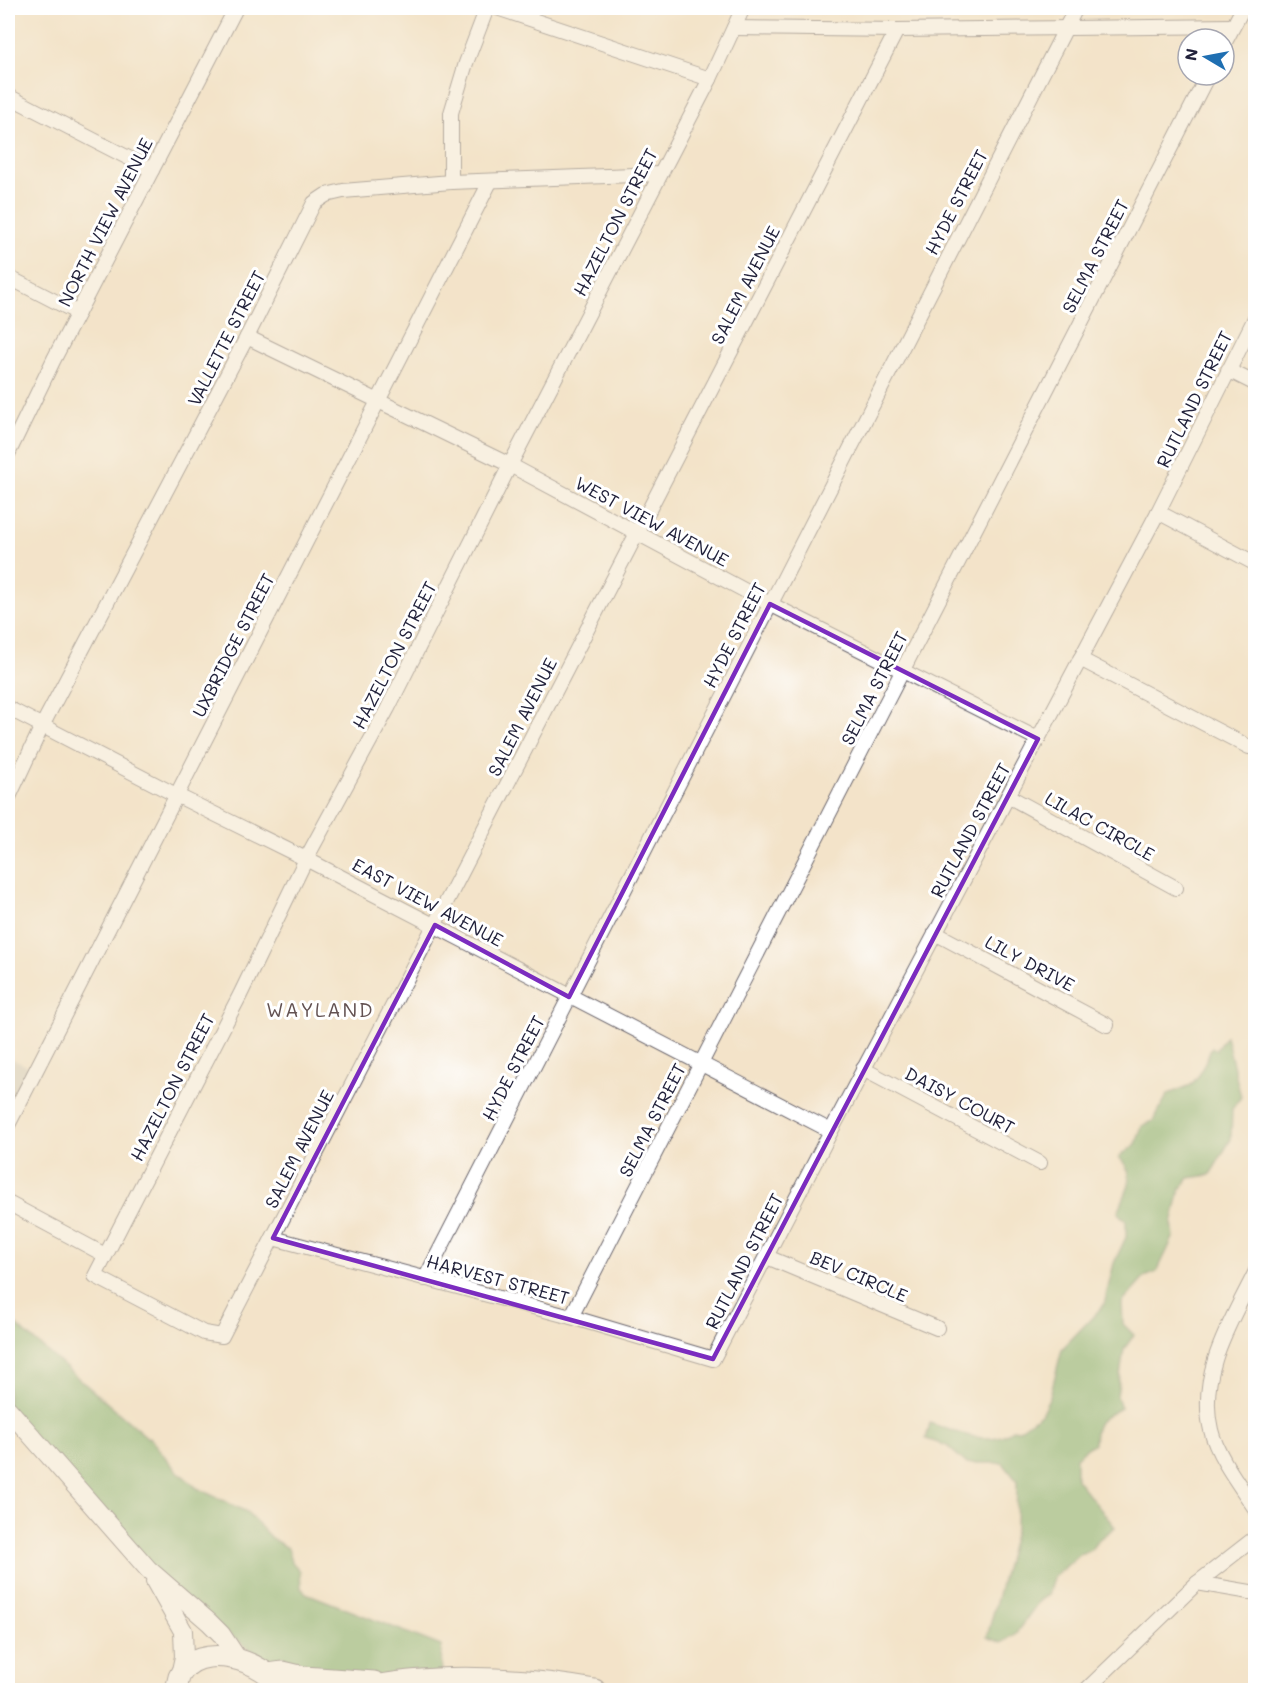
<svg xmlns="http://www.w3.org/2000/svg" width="1263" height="1698" font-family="Mali,sans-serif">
  <rect width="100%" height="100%" fill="#fff"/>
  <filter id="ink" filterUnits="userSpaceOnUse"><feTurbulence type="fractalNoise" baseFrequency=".0167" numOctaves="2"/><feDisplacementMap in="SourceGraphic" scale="12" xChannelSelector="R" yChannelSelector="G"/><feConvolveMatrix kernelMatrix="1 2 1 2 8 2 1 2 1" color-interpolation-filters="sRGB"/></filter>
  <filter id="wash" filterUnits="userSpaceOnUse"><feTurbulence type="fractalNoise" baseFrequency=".008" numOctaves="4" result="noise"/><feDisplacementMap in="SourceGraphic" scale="24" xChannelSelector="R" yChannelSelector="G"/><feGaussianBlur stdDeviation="1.35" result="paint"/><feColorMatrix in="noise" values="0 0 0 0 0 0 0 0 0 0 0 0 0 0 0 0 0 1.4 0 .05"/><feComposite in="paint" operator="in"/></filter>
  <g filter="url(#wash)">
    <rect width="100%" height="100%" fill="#f3e3c9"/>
    <polygon fill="#c8c4b8" points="8,1057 33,1069 8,1124"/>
    <g fill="#79b06e" stroke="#4e6954" stroke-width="1.5">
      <path d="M1226,1036L1241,1097L1232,1109L1231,1139L1210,1175L1189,1178L1180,1189L1172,1224L1174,1236L1157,1272L1145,1277L1122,1303L1123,1324L1134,1335L1124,1349L1117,1396L1121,1408C1101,1419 1095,1419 1094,1443L1076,1457V1479L1115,1527L1098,1540L1091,1550L1080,1554L1053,1578L1048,1595L1040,1600L1016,1633L1002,1643L987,1637L1016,1527L1017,1481L1003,1463H966L947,1446L926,1439L930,1423C954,1431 992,1449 1013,1429L1019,1430L1041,1414L1050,1396L1062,1349L1104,1305L1114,1263L1126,1237V1221L1118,1213C1126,1189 1139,1178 1119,1157L1136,1144L1142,1126L1153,1121L1168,1094L1191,1085L1199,1075L1212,1047L1216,1050Z"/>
      <polygon points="8,1318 148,1438 149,1437 175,1469 197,1488 247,1512 271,1538 288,1548 292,1562 300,1571 301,1588 306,1593 441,1646 442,1679 527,1690 324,1690 316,1681 282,1671 221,1629 135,1555 8,1410"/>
    </g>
  </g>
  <g filter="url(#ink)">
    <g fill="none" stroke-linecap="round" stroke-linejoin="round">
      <g stroke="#6b666d" stroke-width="16">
        <g id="minor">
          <polyline points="497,8 710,79"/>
          <polyline points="743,8 710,79 510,465 388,708 306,859 240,995 95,1276 204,1333 222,1336 897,30"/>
          <polyline points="734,28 897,30 1233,26"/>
          <polyline points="1224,44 1243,8"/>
          <polyline points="8,96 152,170"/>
          <polyline points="451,182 451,113 466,63 487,8"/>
          <polyline points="8,277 78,313"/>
          <polyline points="247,337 510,465 770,604 1038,739"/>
          <polyline points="1228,370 1256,384"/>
          <polyline points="8,454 54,359 236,8"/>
          <polyline points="1158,512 1256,564"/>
          <polyline points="1080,659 1249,747"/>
          <polyline points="8,708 176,795 306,859 831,1131"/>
          <polyline points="1008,796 1176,888"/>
          <polyline points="8,799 42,726 247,337 314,203 326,195 343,191 451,182 660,174"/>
          <polyline points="935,933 1107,1025"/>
          <polyline points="863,1069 1040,1163"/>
          <polyline points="8,1125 490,182"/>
          <polyline points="8,1203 105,1255"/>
          <polyline points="273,1238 571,1317 713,1359 831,1131 1158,512 1256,316"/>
          <polyline points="767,1257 937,1328"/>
          <path d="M1256,1271C1232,1320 1197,1373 1211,1430C1217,1456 1241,1487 1256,1510"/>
          <polyline points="425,1279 1076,8"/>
          <polyline points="571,1317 1208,75"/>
          <polyline points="1197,1583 1256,1593"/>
          <polyline points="1086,1690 1197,1583 1256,1537"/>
        </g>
      </g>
      <g stroke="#6b666d" stroke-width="20">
        <g id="secondary">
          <polyline points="8,1409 148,1569 209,1622 221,1634 237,1658"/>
          <polyline points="155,1581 183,1631 184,1657 180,1675"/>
        </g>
      </g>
      <g stroke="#6b666d" stroke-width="23">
        <g id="primary">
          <polyline points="268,1674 283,1672 304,1677 374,1682"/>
          <path d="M176,1690C177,1686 178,1681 179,1677C197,1639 266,1660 282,1690"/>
          <path d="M357,1690C430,1672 521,1677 595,1690"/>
        </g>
      </g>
      <use href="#minor" stroke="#fff" stroke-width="14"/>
      <use href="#secondary" stroke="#fff" stroke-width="18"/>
      <use href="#primary" stroke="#fff" stroke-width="21"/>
    </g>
  </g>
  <path d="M0 0H1263V1698H0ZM770,604L1038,739L713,1359L273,1238L435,925L569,997Z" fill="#f3e3c9" fill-opacity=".55" fill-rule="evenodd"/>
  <path fill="none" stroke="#7b2cbf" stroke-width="4.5" stroke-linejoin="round" d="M770,604L1038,739L713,1359L273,1238L435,925L569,997Z"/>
  <g text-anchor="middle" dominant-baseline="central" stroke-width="6" stroke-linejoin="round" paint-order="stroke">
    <g font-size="18" fill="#22223b" stroke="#fff">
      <text transform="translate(956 202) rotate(-63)">HYDE STREET</text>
      <text transform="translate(105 222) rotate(-63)">NORTH VIEW AVENUE</text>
      <text transform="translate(615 222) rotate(-63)">HAZELTON STREET</text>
      <text transform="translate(1095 256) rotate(-63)">SELMA STREET</text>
      <text transform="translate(745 285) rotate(-63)">SALEM AVENUE</text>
      <text transform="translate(226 338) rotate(-63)">VALLETTE STREET</text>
      <text transform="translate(1194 399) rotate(-64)">RUTLAND STREET</text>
      <text transform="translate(652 521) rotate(28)">WEST VIEW AVENUE</text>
      <text transform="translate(734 635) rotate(-63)">HYDE STREET</text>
      <text transform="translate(233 645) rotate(-63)">UXBRIDGE STREET</text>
      <text transform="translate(394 655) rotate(-63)">HAZELTON STREET</text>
      <text transform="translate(874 688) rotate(-63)">SELMA STREET</text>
      <text transform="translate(522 717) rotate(-63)">SALEM AVENUE</text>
      <text transform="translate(1100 826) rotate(29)">LILAC CIRCLE</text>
      <text transform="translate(970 830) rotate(-62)">RUTLAND STREET</text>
      <text transform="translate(428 902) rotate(28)">EAST VIEW AVENUE</text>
      <text transform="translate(1030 963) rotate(28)">LILY DRIVE</text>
      <text transform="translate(513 1068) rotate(-63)">HYDE STREET</text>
      <text transform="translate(172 1087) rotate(-63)">HAZELTON STREET</text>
      <text transform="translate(960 1100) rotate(28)">DAISY COURT</text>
      <text transform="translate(652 1120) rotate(-63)">SELMA STREET</text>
      <text transform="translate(299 1149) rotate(-63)">SALEM AVENUE</text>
      <text transform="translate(744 1261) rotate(-63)">RUTLAND STREET</text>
      <text transform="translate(859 1276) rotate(23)">BEV CIRCLE</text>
      <text transform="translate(498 1279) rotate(15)">HARVEST STREET</text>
    </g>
    <g font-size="20" letter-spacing="1.5" fill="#635252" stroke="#fff">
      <text x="320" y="1009">WAYLAND</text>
    </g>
  </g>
  <rect width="1263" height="1698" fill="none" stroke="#fff" stroke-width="30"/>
  <g transform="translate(1206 57) rotate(280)"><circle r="28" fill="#ffffff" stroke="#a7a7b1" stroke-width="1.5"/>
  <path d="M0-4.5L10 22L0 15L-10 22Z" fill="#1f6fb2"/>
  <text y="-9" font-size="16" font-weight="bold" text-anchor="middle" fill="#22223b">N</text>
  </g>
</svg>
